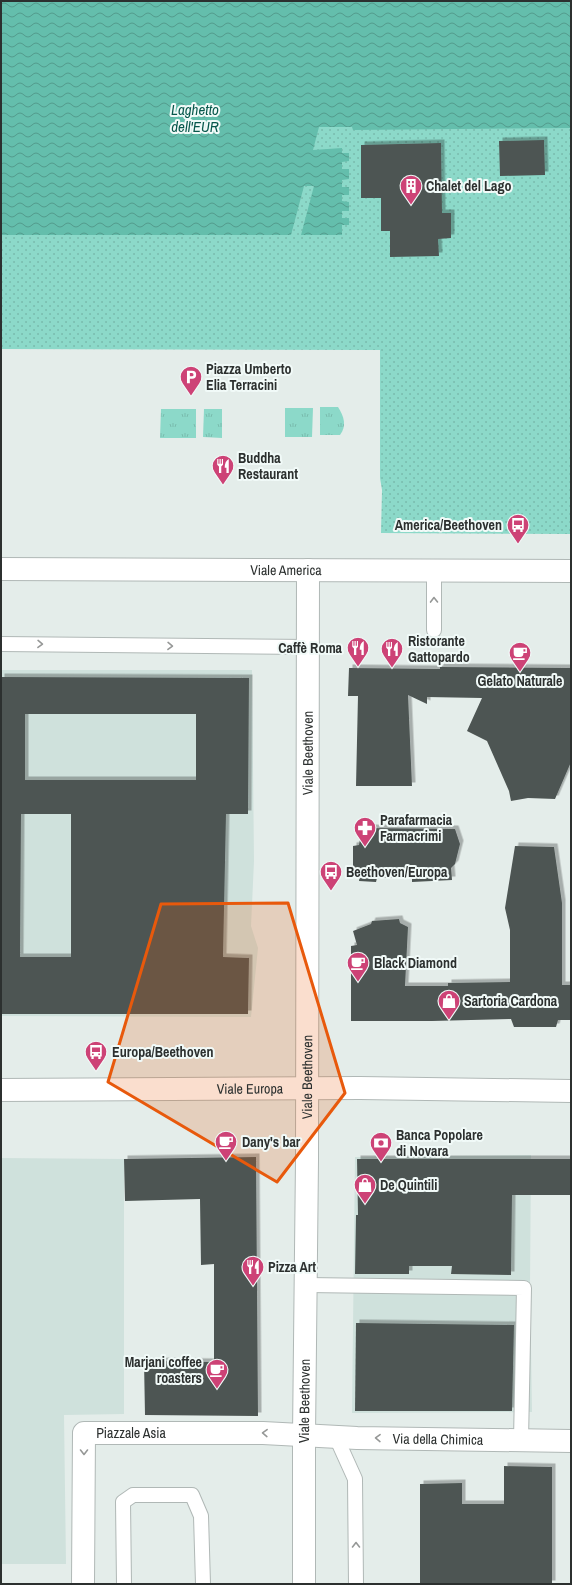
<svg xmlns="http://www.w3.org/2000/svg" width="572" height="1585" font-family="'Archivo Narrow',sans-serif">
  <defs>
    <pattern id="grass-tufts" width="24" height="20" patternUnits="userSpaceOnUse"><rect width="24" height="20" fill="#8cd9c9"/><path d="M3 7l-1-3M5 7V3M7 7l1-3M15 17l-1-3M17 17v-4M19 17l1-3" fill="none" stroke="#79bbad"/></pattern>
    <pattern id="park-dots" width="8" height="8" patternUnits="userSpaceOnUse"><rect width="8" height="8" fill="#8cd9c9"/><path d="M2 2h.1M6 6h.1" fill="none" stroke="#79bbad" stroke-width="1.8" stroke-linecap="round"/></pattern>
    <pattern id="water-waves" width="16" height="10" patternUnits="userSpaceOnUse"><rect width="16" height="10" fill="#64beac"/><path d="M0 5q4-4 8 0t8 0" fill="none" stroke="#539b8c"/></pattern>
    <filter id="shadow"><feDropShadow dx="3.5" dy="-3.5" stdDeviation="0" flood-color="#0004"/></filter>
  </defs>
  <rect width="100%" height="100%" fill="#e4edea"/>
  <g fill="#cfe1dc">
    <polygon points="1,670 252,670 254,861 251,926 258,948 251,1017 1,1016"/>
    <polygon points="531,1155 530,1287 532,1412 352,1413 355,1157"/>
    <polygon points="1,1158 124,1159 124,1414 64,1415 66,1564 1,1564"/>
  </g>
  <g fill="url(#grass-tufts)">
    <path d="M320,407H338C344,416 347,426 340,435H320Z"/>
    <polygon points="285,408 313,408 312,437 285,437"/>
    <polygon points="161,409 196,409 196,438 160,438"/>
    <polygon points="204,409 222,409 222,438 203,437"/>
  </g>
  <polygon fill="url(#park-dots)" points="1,1 571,1 571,534 381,533 382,490 380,478 380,350 1,349"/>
  <polygon fill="url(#water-waves)" points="1,1 571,1 571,128 353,130 352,127 319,127 313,150 342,148 342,153 349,153 349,161 342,162 342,169 349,169 349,179 342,180 342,187 349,187 349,195 342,195 342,201 349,202 349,211 342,211 342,218 349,218 349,225 342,225 342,235 301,235 314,186 304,186 291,235 1,235"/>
  <g fill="#4d5553" fill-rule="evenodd" filter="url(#shadow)">
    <polygon points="544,140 545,175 500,176 499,141"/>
    <polygon points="441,143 442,213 451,213 451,238 438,239 439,256 390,257 390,231 381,231 381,198 361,198 361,145"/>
    <polygon points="440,667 571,668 571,762 555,799 528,798 511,801 509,791 487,741 467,731 482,698 427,697 427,704 408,695 412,786 356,786 358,696 348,696 349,668 440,669"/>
    <path d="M1,677L249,678L248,814H226L223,957L249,958L248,1014H1ZM25,714H196V780H25ZM21,814H71V957H20Z"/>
    <polygon points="362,828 455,829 460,844 455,864 451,868 452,880 412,882 412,878 377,878 376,882 359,881 360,874 353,873 353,846 359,845"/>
    <polygon points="515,846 554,847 562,903 562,985 571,985 571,1020 558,1020 556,1027 514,1027 511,1019 432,1021 351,1021 351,946 357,945 353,931 371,924 372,921 399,919 400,923 408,927 405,986 448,986 448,983 510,982 510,930 505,908"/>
    <polygon points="256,1157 258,1416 145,1415 144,1361 214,1362 214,1264 201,1265 200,1199 125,1201 124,1159"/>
    <polygon points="357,1159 571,1159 571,1195 512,1195 511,1275 451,1274 452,1266 409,1266 409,1274 355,1274 356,1215 358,1215"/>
    <polygon points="356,1323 514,1325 512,1411 355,1411"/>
    <polygon points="504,1466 552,1467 552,1584 420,1584 420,1484 462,1483 462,1504 504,1504"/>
  </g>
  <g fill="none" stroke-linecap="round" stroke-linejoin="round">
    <g stroke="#b0b8b6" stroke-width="16">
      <g id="service">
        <polyline points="434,570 434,630"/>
        <polyline points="1,644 308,647"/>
        <polyline points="307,1285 524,1288 521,1440"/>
        <polyline points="336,1437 355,1479 356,1584"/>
        <polyline points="124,1584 123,1502 133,1495 192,1495 201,1516 203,1584"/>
      </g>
    </g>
    <g stroke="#b0b8b6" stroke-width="24">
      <g id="minor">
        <path id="s1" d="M83,1584L84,1433H263L357,1438L571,1441"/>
      </g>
    </g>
    <g stroke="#b0b8b6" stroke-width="24">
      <g id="tertiary">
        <path id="s2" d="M1,569L571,571"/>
        <path id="s3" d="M1,1090L360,1088L571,1091"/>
        <path id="s4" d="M304,1584V1435L307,1160L308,570"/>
      </g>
    </g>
    <use href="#service" stroke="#fff" stroke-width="14"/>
    <use href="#minor" stroke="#fff" stroke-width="22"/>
    <use href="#tertiary" stroke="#fff" stroke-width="22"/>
  </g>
  <defs><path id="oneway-chevron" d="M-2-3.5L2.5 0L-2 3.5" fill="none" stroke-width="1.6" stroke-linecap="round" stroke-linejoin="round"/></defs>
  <g stroke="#969897">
    <use href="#oneway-chevron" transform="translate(434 600) rotate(-91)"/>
    <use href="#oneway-chevron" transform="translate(40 644) rotate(1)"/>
    <use href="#oneway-chevron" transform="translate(170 646) rotate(1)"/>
    <use href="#oneway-chevron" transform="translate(265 1433) rotate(-178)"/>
    <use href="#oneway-chevron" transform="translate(378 1438) rotate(-179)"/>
    <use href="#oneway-chevron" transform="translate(84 1452) rotate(90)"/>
    <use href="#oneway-chevron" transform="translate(356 1545) rotate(-90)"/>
  </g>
  <path fill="#e8590c" fill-opacity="0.2" stroke="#e8590c" stroke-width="3" stroke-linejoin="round" d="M288,903L345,1093L277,1182L108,1082L161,904Z"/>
  <defs>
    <g id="building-pin" transform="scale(1.15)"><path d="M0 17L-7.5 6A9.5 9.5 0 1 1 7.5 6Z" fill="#cd4276" stroke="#f1faf8"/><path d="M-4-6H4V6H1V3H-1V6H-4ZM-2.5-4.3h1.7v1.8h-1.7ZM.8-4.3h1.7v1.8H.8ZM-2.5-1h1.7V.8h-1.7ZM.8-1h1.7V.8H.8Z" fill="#fff"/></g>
    <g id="parking-pin" transform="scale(1.15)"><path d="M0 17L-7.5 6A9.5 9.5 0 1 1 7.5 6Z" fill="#cd4276" stroke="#f1faf8"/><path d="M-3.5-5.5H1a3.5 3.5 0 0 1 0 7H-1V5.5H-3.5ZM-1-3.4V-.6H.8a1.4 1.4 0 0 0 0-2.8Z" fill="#fff"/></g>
    <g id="restaurant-pin" transform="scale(1.15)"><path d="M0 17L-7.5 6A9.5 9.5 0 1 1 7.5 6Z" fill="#cd4276" stroke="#f1faf8"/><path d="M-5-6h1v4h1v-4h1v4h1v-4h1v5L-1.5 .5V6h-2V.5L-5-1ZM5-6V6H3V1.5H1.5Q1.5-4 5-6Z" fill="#fff"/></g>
    <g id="bus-pin" transform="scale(1.15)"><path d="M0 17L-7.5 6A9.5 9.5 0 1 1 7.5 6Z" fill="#cd4276" stroke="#f1faf8"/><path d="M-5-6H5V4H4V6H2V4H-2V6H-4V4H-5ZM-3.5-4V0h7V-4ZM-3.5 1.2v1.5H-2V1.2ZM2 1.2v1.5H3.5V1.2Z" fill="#fff"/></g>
    <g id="cafe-pin" transform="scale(1.15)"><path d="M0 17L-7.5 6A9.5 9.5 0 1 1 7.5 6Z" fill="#cd4276" stroke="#f1faf8"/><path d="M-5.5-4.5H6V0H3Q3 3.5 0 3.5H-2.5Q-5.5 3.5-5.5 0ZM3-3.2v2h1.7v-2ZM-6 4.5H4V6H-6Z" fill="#fff"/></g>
    <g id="pharmacy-pin" transform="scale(1.15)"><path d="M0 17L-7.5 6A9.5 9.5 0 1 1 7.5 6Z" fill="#cd4276" stroke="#f1faf8"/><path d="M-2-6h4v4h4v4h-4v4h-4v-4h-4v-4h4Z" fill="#fff"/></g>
    <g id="shop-pin" transform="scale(1.15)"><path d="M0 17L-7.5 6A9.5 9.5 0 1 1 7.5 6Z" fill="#cd4276" stroke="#f1faf8"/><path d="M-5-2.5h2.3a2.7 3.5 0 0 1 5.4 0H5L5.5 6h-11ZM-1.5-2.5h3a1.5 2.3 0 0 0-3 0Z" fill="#fff"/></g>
    <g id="bank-pin" transform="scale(1.15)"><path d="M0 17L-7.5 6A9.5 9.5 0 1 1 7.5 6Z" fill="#cd4276" stroke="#f1faf8"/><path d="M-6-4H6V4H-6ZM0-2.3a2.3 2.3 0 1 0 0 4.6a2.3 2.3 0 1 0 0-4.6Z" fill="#fff"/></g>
  </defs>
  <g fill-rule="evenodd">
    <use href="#building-pin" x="411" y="186"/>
    <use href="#parking-pin" x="191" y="377"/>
    <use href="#restaurant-pin" x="223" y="466"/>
    <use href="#bus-pin" x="518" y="525"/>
    <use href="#restaurant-pin" x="358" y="648"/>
    <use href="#restaurant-pin" x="392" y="649"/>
    <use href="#cafe-pin" x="520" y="653"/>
    <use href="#pharmacy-pin" x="365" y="828"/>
    <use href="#bus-pin" x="331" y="872"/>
    <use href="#cafe-pin" x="358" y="963"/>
    <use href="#shop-pin" x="449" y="1001"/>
    <use href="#bus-pin" x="96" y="1052"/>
    <use href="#cafe-pin" x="226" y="1142"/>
    <use href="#bank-pin" x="381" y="1143"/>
    <use href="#shop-pin" x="365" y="1185"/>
    <use href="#restaurant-pin" x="253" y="1267"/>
    <use href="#cafe-pin" x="217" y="1370"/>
  </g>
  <g text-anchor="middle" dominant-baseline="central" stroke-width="4" stroke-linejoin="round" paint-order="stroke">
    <g font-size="14" font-weight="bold" fill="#2c302f" stroke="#f1faf8" text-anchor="start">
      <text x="426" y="186">Chalet del Lago</text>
      <text x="206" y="369">Piazza Umberto<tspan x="206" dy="16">Elia Terracini</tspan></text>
      <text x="238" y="458">Buddha<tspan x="238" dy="16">Restaurant</tspan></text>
      <text x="502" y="525" text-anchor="end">America/Beethoven</text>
      <text x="408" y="641">Ristorante<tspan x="408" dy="16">Gattopardo</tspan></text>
      <text x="342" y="648" text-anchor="end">Caffè Roma</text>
      <text x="520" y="681" text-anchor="middle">Gelato Naturale</text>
      <text x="380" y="820">Parafarmacia<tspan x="380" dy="16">Farmacrimi</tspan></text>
      <text x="346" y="872">Beethoven/Europa</text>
      <text x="374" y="963">Black Diamond</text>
      <text x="464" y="1001">Sartoria Cardona</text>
      <text x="112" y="1052">Europa/Beethoven</text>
      <text x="396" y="1135">Banca Popolare<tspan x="396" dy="16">di Novara</tspan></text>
      <text x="242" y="1142">Dany's bar</text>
      <text x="380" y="1185">De Quintili</text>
      <text x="268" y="1267">Pizza Art</text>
      <text x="202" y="1362" text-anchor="end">Marjani coffee<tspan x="202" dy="16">roasters</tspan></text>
    </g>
    <g font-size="14" fill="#2c302f" stroke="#f1faf8">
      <text stroke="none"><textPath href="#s2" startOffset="285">Viale America</textPath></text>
      <text stroke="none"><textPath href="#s4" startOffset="831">Viale Beethoven</textPath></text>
      <text stroke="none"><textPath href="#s4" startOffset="507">Viale Beethoven</textPath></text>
      <text stroke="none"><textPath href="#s3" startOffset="249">Viale Europa</textPath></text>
      <text stroke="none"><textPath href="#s4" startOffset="183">Viale Beethoven</textPath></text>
      <text stroke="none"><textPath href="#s1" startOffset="198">Piazzale Asia</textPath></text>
      <text stroke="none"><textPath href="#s1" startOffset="505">Via della Chimica</textPath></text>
    </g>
    <g font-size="15" font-style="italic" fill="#08584c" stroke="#f1faf8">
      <text x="195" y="109">Laghetto<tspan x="195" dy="17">dell'EUR</tspan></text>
    </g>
  </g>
  <rect width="572" height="1585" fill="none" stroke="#2c302f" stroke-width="4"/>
</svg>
